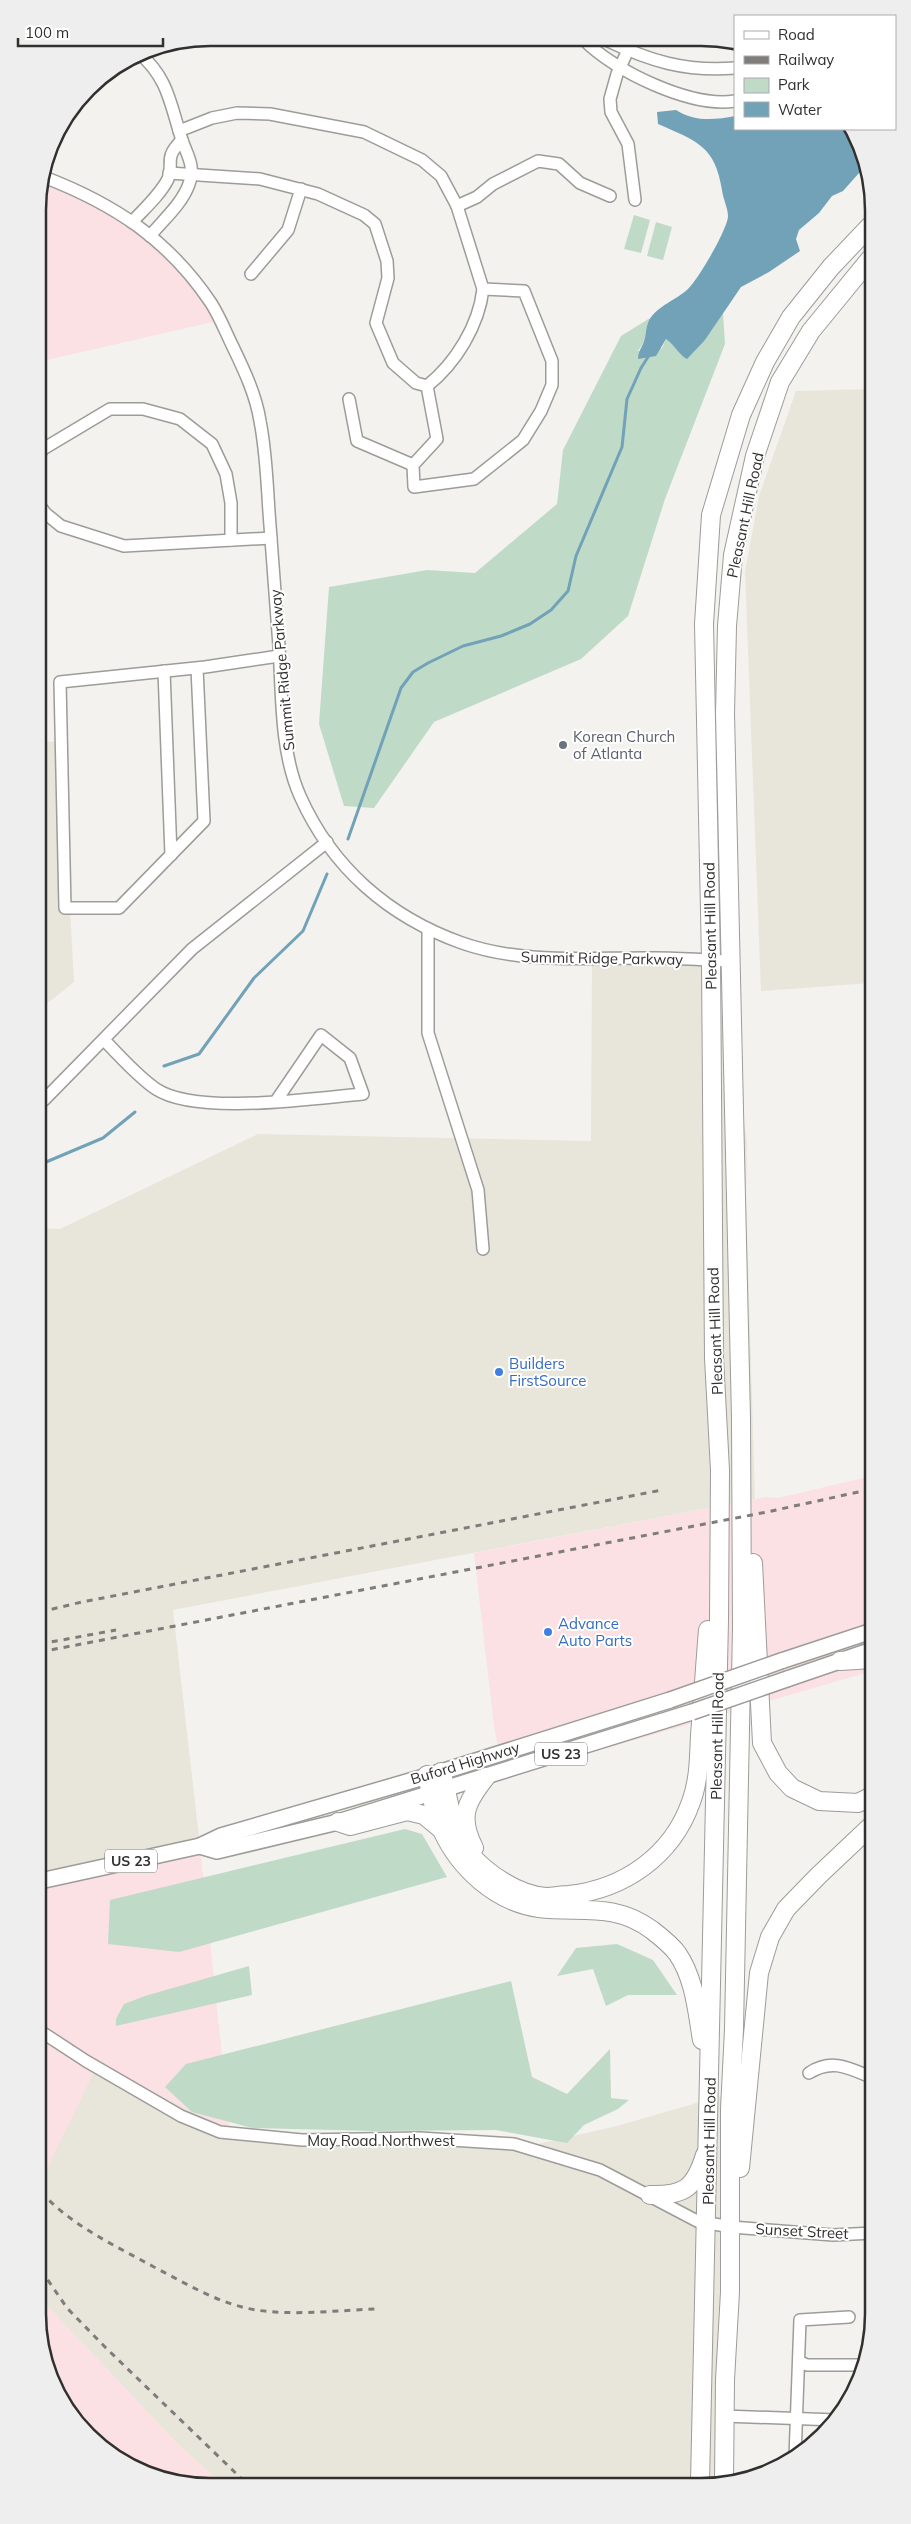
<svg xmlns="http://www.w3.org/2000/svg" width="911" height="2524" font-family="Mulish,sans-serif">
  <rect width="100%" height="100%" fill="#f3f2ee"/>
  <g fill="#fbe0e4">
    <polygon points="42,182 96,205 129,225 158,248 183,271 217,321 38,362 38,198"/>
    <polygon points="872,1476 872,1671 504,1778 494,1726 474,1553 766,1497 778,1498"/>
    <polygon points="200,1846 230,2131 61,2142 41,2181 40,1881"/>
    <polygon points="41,2299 178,2444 221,2483 177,2483 133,2469 88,2436 60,2400 41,2348"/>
  </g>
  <g fill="#e8e5db">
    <polygon points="870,389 871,983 761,991 745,572 759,496 796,391"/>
    <polygon points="39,741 61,742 74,982 39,1010"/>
    <polygon points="723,964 747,1144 746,1195 755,1499 173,1610 200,1846 40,1881 39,1228 60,1229 258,1134 591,1141 592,965"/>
    <polygon points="98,2064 230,2131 414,2137 533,2145 617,2126 738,2091 716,2483 221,2483 178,2444 41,2299 41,2181"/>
  </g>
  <g fill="#c0dac8">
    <polygon points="634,215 650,220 641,253 624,249"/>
    <polygon points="656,222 672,227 663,260 647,256"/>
    <polygon points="723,313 725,344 665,499 628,616 581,659 434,722 374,808 344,806 319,724 329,587 427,570 475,573 557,504 563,450 621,336 650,318 645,340 638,351 662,348 666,339 677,347 682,356 705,340"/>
    <polygon points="405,1829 422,1834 447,1877 179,1952 108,1944 110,1900"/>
    <polygon points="617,1944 653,1960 677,1995 628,1995 606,2006 593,1969 557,1976 576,1948"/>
    <polygon points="249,1966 252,1995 116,2026 116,2019 124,2004 145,1996"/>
    <polygon points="511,1981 532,2077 567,2094 610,2049 611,2098 629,2100 618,2109 584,2125 567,2143 496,2130 372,2131 252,2128 192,2112 165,2087 186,2064"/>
  </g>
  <path fill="#71a2b8" d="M676,110C694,122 715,120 735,116V129H852L868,169L859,173L843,191L832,196L819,213L799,230L796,239L800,251L769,272L741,287L705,340L687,359C680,356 675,345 666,339L656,356L638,359C638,350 643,347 645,338C646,333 646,328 648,323C654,307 675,301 688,289C697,281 728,229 728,216C728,208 723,199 722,190C715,146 697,141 658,124L657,112Z"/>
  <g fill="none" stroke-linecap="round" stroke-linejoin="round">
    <g stroke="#71a2b8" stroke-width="3">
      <polyline points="348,839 401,688 413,672 428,663 463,646 501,636 530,624 551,610 568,591 576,556 622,447 627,399 641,368 648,357"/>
      <polyline points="164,1066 199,1054 254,978 303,931 327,874"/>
      <polyline points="39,1165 103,1138 135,1112"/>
    </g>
    <g stroke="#9d9c99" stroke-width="14">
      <g id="minor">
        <path d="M584,40C614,71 691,108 735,101"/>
        <path d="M606,40C650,61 685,72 735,68"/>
        <polyline points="628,50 617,74 610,99 611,112 628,144 635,200"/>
        <path d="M139,53C168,78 170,103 181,137C186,154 196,165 189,184C182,204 163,220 150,236"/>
        <path d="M179,131L212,118L237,113L270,114L364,132L422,160L441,176L457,206L483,289C479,325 456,363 427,386"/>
        <polyline points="169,173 260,179 318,194 364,215 375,224 387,261 388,278 376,323 393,363 416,383 427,386 437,439 413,465 414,487 474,479 523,440 541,411 552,385 552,361 524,291 483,289"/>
        <path d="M44,177C114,204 168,239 211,303C220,317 226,333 233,347C244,370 256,395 260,421C266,451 267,482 269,512C272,557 276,601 279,646C282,694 280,751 300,796C332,868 389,917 462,943C525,965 591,957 656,958C680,958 704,960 729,961"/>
        <polyline points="457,206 477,197 493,184 538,161 559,164 580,183 610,196"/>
        <path d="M132,222C144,209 160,195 168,179C175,163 162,160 182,140"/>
        <polyline points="251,274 288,230 301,189"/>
        <polyline points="349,399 357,441 413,465"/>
        <polyline points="38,457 43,449 110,409 143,409 180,419 212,444 226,474 231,503 231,540"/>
        <polyline points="38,503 45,513 61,526 124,546 271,538"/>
        <path d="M197,668L204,821L119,908H65L60,682C108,677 156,672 205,667L279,656"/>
        <polyline points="164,671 171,855"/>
        <polyline points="428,929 428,1033 478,1190 483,1249"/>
        <path d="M104,1040C120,1056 137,1076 156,1089C197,1116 314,1098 363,1094L350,1058L321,1035L276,1101"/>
        <polyline points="39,1102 44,1100 192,949 327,842"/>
        <polyline points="40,2031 86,2061 181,2116 220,2132 302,2140 420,2138 514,2144 600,2170 697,2221 731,2227 833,2235 873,2233"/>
        <path d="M809,2073C832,2058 849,2068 873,2078"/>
        <polyline points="800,2362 807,2365 864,2365"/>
        <polyline points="724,2416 836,2420"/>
        <polyline points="795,2457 800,2320 849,2317"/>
      </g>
    </g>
    <g stroke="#9d9c99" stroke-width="18">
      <g id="major">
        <polyline points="781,1661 872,1631"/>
        <polyline points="787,1679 872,1650"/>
        <polyline points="200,1846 217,1851 338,1822 692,1712"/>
        <polyline points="40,1881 200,1846 221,1836 441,1772 670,1700"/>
      </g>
    </g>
    <g stroke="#9d9c99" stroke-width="20">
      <g id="highway">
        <polyline points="753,1563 762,1743 778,1773 792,1788 819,1801 858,1803 872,1796"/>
        <polyline points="840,1661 872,1659"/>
        <path d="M441,1772C450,1799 450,1830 469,1853C487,1874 518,1895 546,1897C553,1897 562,1895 569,1895C624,1889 672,1856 691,1802C699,1781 699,1757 700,1735C703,1700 705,1665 708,1630"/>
        <path d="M427,1775C431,1793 434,1814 442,1830C459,1868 496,1902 539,1908C581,1913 614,1902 652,1930C661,1937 671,1945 677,1953C695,1979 697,2011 702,2040"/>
        <polyline points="338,1822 350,1826 407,1811 424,1815 441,1829"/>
        <path d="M474,1848C458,1817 466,1802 486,1777"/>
        <polyline points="740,2168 759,1973 770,1937 786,1909 818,1876 872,1825"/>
        <path d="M650,2195C684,2196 695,2188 705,2155"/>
        <polyline points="700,2483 719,1620 720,1470 714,1358 711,960 704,624 711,515 741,415 765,362 791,317 831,267 870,226"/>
        <polyline points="724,2483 725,2380 730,2292 730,2109 734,2029 742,1628 741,1418 725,713 727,626 733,555 755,456 780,382 811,331 870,259"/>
      </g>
    </g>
    <use href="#minor" stroke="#fff" stroke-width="11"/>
    <use href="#major" stroke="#fff" stroke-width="15"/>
    <use href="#highway" stroke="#fff" stroke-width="18"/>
    <g stroke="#7e7d7b" stroke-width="3" stroke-dasharray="6 6" stroke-linecap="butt">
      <polyline points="40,1612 82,1602 662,1490"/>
      <polyline points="40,1644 116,1630"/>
      <polyline points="40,1652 767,1512 872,1489"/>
      <path d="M41,2192C72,2226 114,2245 154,2267C187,2284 219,2304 256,2310C295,2316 339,2310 378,2309"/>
      <polyline points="41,2270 67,2308 106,2348 246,2483"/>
    </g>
    <g stroke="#9d9c99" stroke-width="18" stroke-linecap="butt">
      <g id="major-bridge">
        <polyline points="670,1700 781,1661"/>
        <polyline points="692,1712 787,1679"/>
      </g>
    </g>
    <use href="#major-bridge" stroke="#fff" stroke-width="15"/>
  </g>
  <circle fill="#6b7280" stroke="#fff" stroke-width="2" cx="563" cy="745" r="5"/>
  <g fill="#3f7fe0" stroke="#fff" stroke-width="2">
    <circle cx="499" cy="1372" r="5"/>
    <circle cx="548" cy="1632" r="5"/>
  </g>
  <g text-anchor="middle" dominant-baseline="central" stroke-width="4" stroke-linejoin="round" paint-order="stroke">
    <g fill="#fff" stroke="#6f6e6d" stroke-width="1">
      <rect x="535" y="1742.5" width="52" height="23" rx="4"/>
      <rect x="105" y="1849.5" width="52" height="23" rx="4"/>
    </g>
    <g font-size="14" font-weight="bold" fill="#31302f">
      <text x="561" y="1754">US 23</text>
      <text x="131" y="1861">US 23</text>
    </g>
    <g font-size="15" fill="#31302f" stroke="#fff">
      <text transform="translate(745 515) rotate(-78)">Pleasant Hill Road</text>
      <text transform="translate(282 670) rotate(-95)">Summit Ridge Parkway</text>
      <text transform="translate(710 926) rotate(-91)">Pleasant Hill Road</text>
      <text transform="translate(602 958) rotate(1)">Summit Ridge Parkway</text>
      <text transform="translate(715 1331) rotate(-92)">Pleasant Hill Road</text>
      <text transform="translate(717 1736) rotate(-89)">Pleasant Hill Road</text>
      <text transform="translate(465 1763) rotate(-17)">Buford Highway</text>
      <text x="381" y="2140">May Road Northwest</text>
      <text transform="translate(709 2141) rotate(-89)">Pleasant Hill Road</text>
      <text transform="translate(802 2231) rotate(3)">Sunset Street</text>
    </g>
    <g font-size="15" fill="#5b616d" stroke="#fff" text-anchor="start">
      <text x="573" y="736">Korean Church<tspan x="573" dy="17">of Atlanta</tspan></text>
    </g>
    <g font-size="15" fill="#366cbe" stroke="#fff" text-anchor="start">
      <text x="509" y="1363">Builders<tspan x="509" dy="17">FirstSource</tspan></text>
      <text x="558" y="1623">Advance<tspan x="558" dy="17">Auto Parts</tspan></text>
    </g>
  </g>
  <path d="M0 0H911V2524H0ZM210 46H701A164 164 0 0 1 865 210V2314A164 164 0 0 1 701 2478H210A164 164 0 0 1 46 2314V210A164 164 0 0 1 210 46Z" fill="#efeeee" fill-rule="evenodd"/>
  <path fill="none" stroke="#31302f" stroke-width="2.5" d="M210 46H701A164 164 0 0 1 865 210V2314A164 164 0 0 1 701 2478H210A164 164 0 0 1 46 2314V210A164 164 0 0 1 210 46Z"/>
  <rect x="734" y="15" width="162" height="115" fill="#ffffff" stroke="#adacac"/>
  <rect x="744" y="31" width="25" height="8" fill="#ffffff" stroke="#adacac"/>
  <text x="778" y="40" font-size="15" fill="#31302f">Road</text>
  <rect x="744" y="56" width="25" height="8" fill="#7e7d7b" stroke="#adacac"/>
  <text x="778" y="65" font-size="15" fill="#31302f">Railway</text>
  <rect x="744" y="78" width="25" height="15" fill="#c0dac8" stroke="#adacac"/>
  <text x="778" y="90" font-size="15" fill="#31302f">Park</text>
  <rect x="744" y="102" width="25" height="15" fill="#71a2b8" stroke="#adacac"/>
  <text x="778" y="115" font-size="15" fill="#31302f">Water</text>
  <path d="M18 38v8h145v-8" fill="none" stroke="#31302f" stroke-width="2.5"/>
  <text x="25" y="38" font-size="15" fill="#31302f" stroke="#ffffff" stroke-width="4" paint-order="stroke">100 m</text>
</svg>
